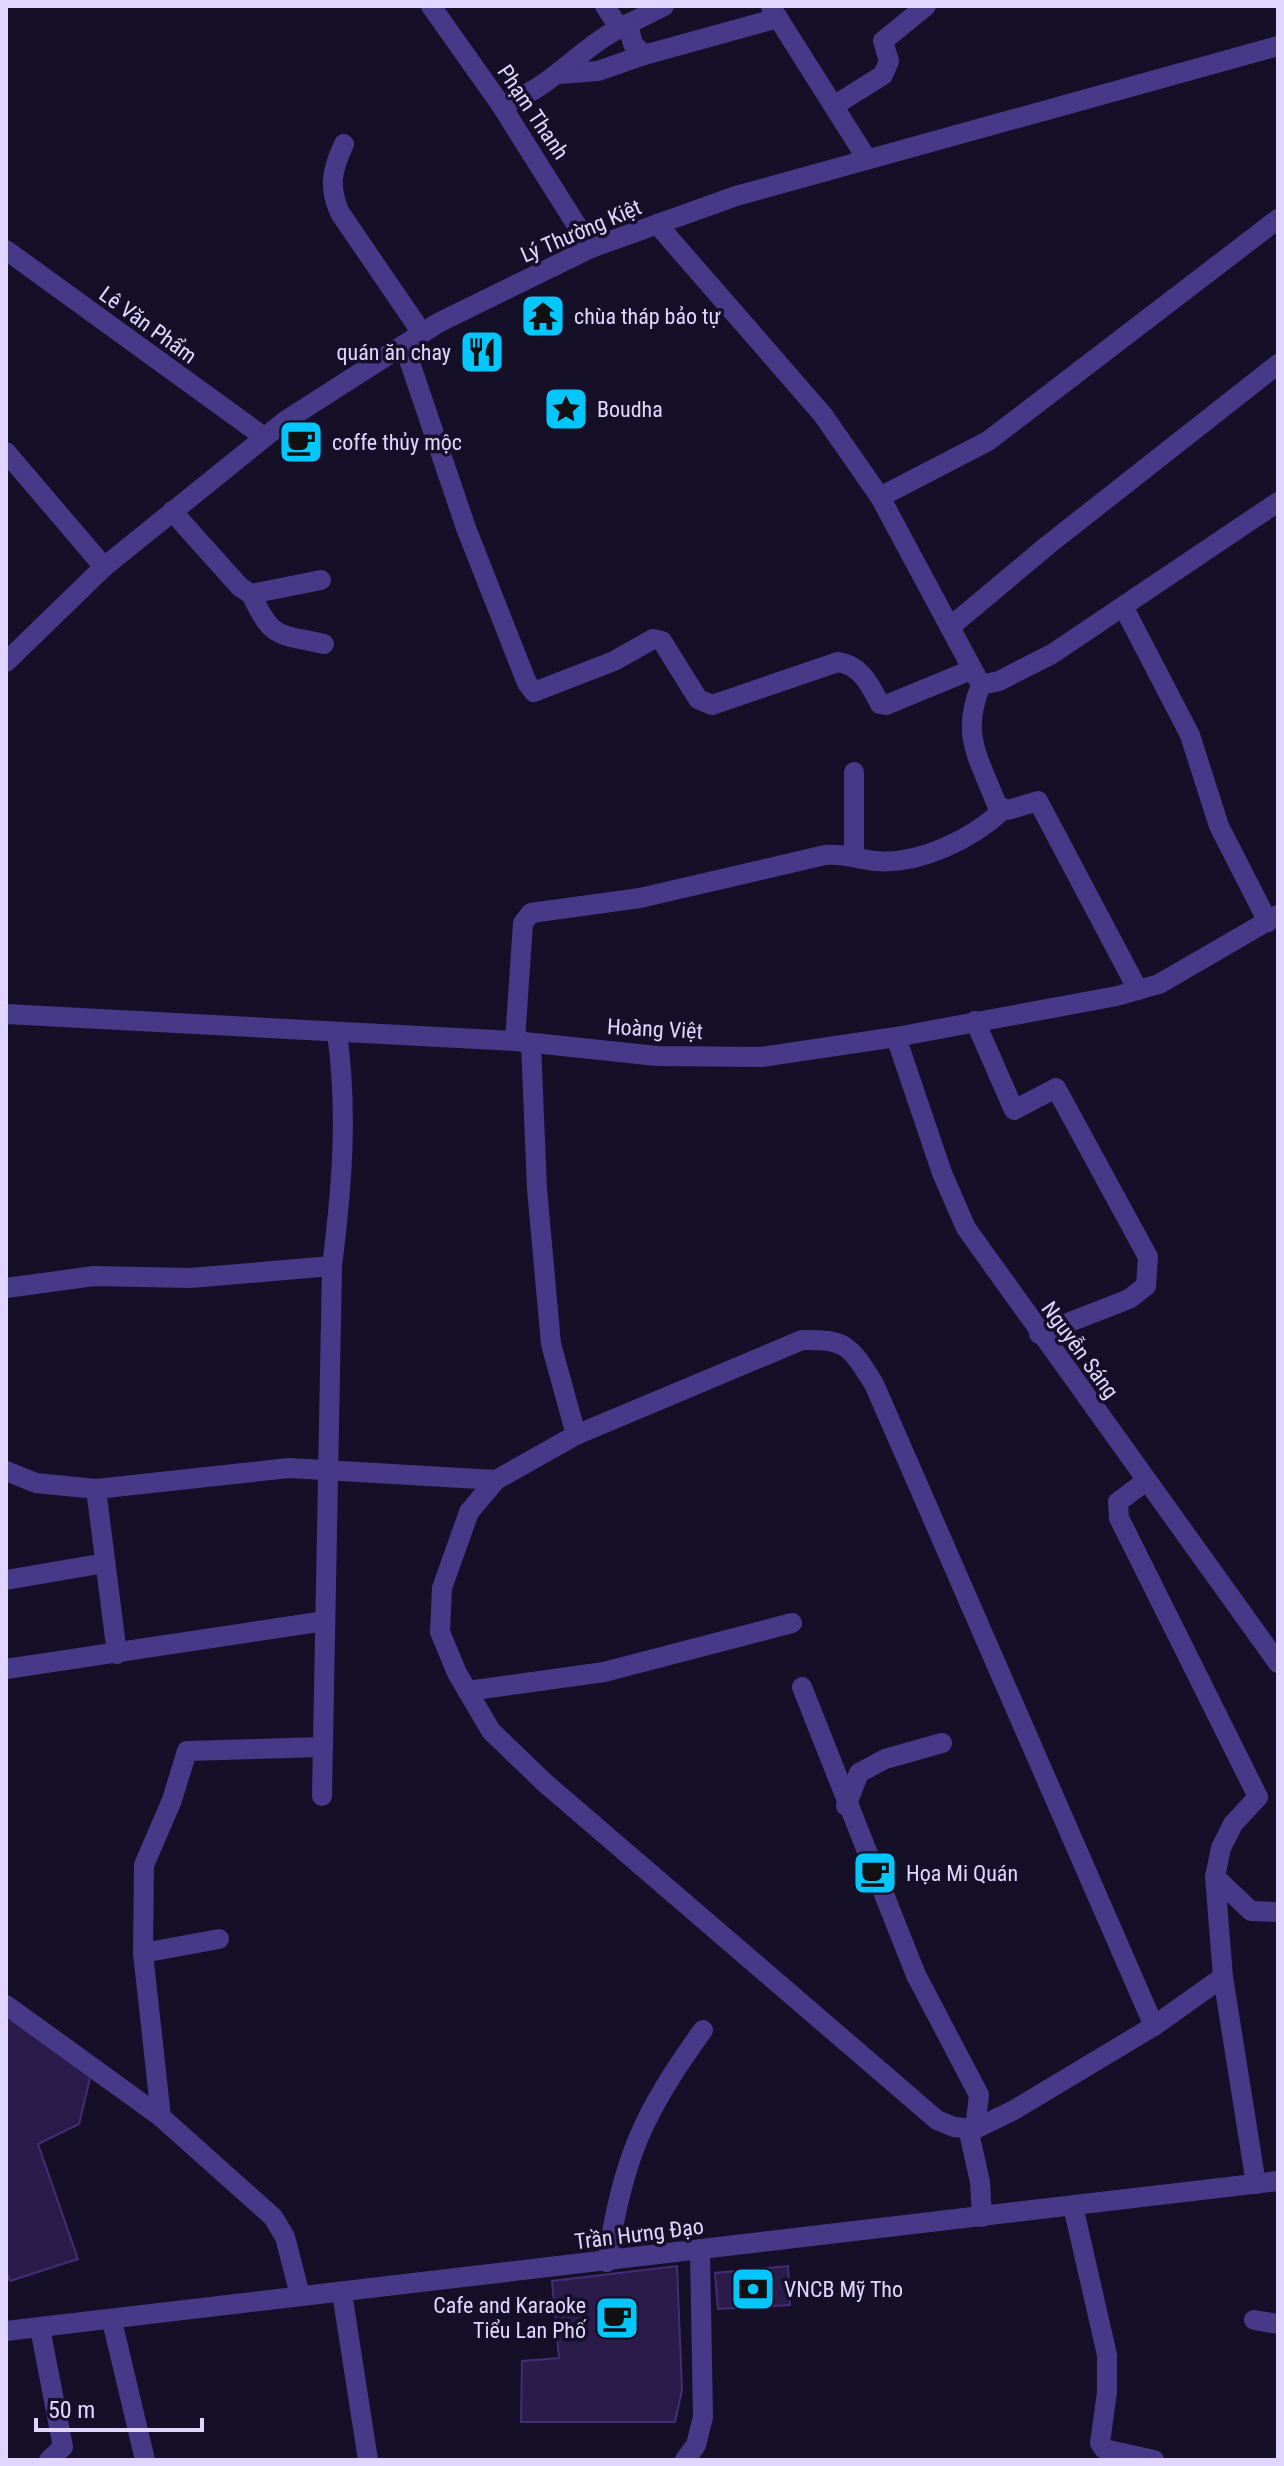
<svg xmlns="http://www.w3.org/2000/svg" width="1284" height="2466" font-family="'Roboto Condensed',sans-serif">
  <rect width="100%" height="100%" fill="#160f28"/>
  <g fill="#2a1b4a" stroke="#442c76" stroke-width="2">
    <polygon points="6,2008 92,2070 79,2124 38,2144 78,2259 10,2281 6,2271"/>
    <polygon points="677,2266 682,2390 675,2422 521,2422 522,2361 559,2358 552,2281"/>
    <polygon points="788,2266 790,2305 718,2309 715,2273"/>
  </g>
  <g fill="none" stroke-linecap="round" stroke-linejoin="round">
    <g stroke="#453988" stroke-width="20">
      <polyline points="431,6 501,105 591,248"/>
      <polyline points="605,6 619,28"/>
      <polyline points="664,6 628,24 633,44 644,55 778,18"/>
      <polyline points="771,7 867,159"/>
      <polyline points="559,74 598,71 644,55"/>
      <path d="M501,105C551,90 581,45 628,24"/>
      <polyline points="835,105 883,75 889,61 883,41 926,6"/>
      <path d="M344,144C332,170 328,186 340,213L422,333"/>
      <polyline points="657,224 823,415 880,497 981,685"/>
      <polyline points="6,250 264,437"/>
      <path d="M404,345L466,528L527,683L534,692L614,661L653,639L662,641L698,699L712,705L838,662C861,665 870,685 880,704L886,705L971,670"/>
      <polyline points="6,452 104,567"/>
      <polyline points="880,497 988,441 1278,219"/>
      <polyline points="172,511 240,587 251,594 321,580"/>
      <path d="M251,594C273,640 276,633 324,644"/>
      <polyline points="1124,608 1190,735 1219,826 1268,922"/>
      <polyline points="950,627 1048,545 1278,364"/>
      <polyline points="6,662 104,567 285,421 438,323 591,248 736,196 1278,46"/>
      <path d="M981,685C960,735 979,758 997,805L1008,810L1038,801L1138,990"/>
      <polyline points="981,685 999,681 1052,654 1278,502"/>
      <polyline points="854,772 854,855"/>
      <polyline points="6,1014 515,1041 657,1056 761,1057 896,1037 1117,996 1159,984 1278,915"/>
      <polyline points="975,1021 1014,1110 1056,1088 1148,1257 1146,1286 1129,1299 1039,1334"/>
      <polyline points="896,1037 942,1173 966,1228 1278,1663"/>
      <path d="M515,1041L523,923L531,913L640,898L825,855C843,853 857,859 875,861C919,865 972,839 1003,810"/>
      <polyline points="531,1043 537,1189 551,1344 576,1435 496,1480 469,1512 442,1588 440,1632 457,1673 491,1731 545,1783 937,2120 954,2127 975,2129 1014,2110 1154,2026 1223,1977"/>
      <polyline points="6,1288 94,1276 190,1278 332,1266"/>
      <path d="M576,1435L802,1340C847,1339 850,1346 874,1384L1154,2026"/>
      <polyline points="6,1471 36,1483 96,1489"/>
      <polyline points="1146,1481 1118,1502 1119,1518 1258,1797 1233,1824 1221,1848 1215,1877 1223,1977 1256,2184"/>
      <polyline points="6,1580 105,1563"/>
      <polyline points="117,1654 96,1489 289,1468 496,1480"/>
      <polyline points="6,1669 325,1621"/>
      <polyline points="802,1687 916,1975 979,2095 975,2129"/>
      <polyline points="467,1691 604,1672 792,1623"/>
      <path d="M322,1796L332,1266C342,1187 348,1112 337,1033"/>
      <polyline points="846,1806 859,1773 885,1759 942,1743"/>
      <polyline points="1215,1877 1251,1911 1278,1912"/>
      <polyline points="143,1953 219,1939"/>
      <polyline points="6,2005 161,2117 273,2217 285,2237 300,2295"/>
      <polyline points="161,2117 143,1953 144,1865 172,1800 187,1751 323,1747"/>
      <polyline points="968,2128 980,2182 982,2217"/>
      <polyline points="1073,2206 1107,2355 1107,2392 1100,2443 1104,2449 1154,2460"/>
      <path d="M607,2262C623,2158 642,2115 703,2030"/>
      <polyline points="342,2293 368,2460"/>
      <polyline points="1254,2320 1278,2324"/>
      <polyline points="112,2321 145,2460"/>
      <polyline points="40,2328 63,2447 49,2460"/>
      <polyline points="6,2331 1278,2181"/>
      <polyline points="685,2460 696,2445 703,2417 700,2252"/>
    </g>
  </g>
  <defs>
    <g id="temple-square" transform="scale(2.3)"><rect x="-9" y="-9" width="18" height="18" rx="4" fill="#02c7ff" stroke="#160f28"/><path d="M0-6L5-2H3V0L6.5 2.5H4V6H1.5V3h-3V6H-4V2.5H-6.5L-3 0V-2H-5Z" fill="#111"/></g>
    <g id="restaurant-square" transform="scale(2.3)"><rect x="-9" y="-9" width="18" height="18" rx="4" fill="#02c7ff" stroke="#160f28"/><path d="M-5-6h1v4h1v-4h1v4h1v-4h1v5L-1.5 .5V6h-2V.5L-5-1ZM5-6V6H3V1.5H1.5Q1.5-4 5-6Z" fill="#111"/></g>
    <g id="sight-square" transform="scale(2.3)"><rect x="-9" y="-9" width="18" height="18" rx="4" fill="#02c7ff" stroke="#160f28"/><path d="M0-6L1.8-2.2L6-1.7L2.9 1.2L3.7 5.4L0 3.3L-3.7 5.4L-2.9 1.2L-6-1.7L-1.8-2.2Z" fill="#111"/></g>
    <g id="cafe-square" transform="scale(2.3)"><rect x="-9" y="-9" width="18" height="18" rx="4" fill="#02c7ff" stroke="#160f28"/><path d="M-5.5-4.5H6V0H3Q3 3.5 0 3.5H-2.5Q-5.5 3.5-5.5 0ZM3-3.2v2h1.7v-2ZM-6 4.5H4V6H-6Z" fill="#111"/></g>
    <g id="bank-square" transform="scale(2.3)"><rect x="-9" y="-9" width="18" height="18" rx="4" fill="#02c7ff" stroke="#160f28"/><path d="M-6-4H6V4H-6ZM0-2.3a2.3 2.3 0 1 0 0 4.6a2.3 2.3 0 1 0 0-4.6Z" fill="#111"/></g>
  </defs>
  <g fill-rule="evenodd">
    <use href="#temple-square" x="543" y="316"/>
    <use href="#restaurant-square" x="482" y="352"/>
    <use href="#sight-square" x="566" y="409"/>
    <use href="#cafe-square" x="301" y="442"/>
    <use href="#cafe-square" x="875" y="1873"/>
    <use href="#bank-square" x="753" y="2289"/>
    <use href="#cafe-square" x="617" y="2318"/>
  </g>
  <g text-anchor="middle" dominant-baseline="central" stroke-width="7" stroke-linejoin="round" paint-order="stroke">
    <g font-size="22" fill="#e0d6ff" stroke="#160f28">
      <text transform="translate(533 112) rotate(56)">Phạm Thanh</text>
      <text transform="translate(581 231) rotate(-23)">Lý Thường Kiệt</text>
      <text transform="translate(148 325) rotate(36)">Lê Văn Phẩm</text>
      <text transform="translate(655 1029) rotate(3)">Hoàng Việt</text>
      <text transform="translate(1080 1350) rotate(54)">Nguyễn Sáng</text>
      <text transform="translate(639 2234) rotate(-7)">Trần Hưng Đạo</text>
    </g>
    <g font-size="22" fill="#e0d6ff" stroke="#160f28" text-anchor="start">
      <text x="574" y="316">chùa tháp bảo tự</text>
      <text x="451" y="352" text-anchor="end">quán ăn chay</text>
      <text x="597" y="409">Boudha</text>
      <text x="332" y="442">coffe thủy mộc</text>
      <text x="906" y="1873">Họa Mi Quán</text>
      <text x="784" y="2289">VNCB Mỹ Tho</text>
      <text x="586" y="2305" text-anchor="end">Cafe and Karaoke<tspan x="586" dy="25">Tiểu Lan Phố</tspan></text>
    </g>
  </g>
  <rect width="1284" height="2466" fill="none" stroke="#e0d6ff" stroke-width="16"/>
  <path d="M36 2418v12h166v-12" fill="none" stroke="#e0d6ff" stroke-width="4"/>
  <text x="48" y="2418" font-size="24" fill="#e0d6ff" stroke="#160f28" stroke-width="6" paint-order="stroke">50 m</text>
</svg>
